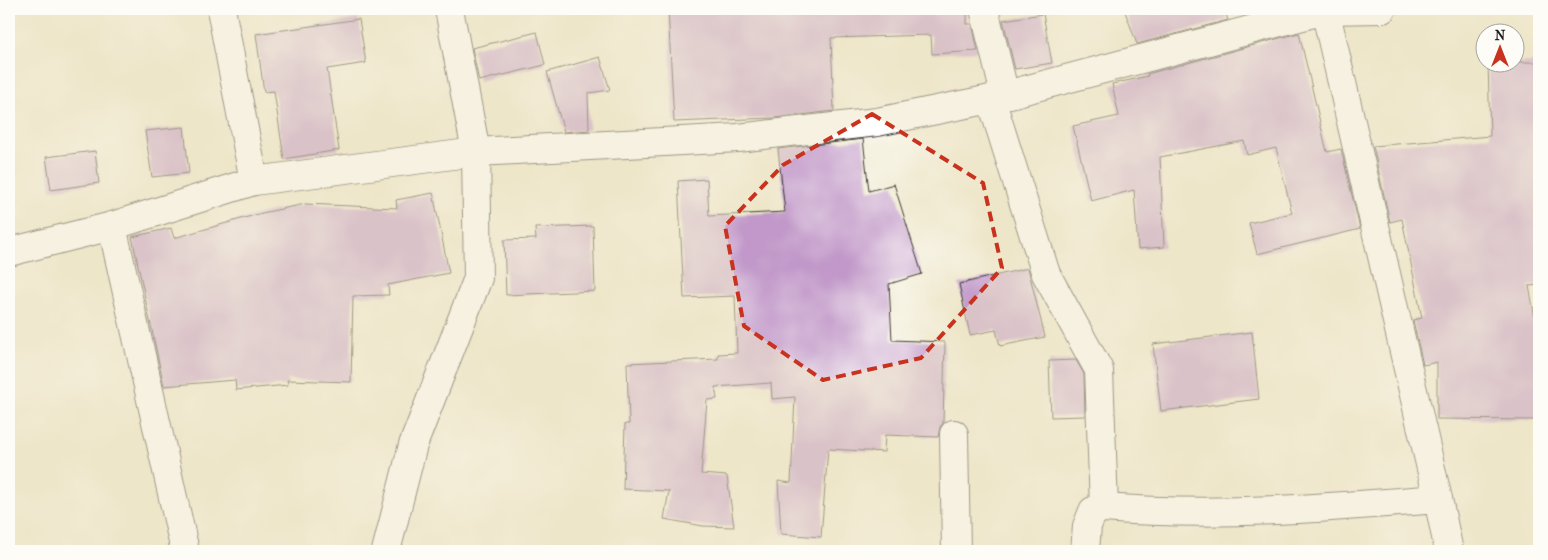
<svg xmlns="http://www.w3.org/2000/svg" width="1548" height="560" font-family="'IM FELL French Canon',serif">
  <rect width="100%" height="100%" fill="#fdfcf7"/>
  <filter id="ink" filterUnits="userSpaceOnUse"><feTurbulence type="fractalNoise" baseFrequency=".02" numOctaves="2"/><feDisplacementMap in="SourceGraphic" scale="10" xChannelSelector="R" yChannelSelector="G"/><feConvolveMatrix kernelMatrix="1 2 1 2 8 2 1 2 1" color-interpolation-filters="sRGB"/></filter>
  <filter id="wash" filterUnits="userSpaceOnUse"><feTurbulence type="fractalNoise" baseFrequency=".0096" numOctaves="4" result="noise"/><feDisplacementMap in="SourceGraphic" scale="20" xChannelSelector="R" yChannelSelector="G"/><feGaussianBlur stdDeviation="1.12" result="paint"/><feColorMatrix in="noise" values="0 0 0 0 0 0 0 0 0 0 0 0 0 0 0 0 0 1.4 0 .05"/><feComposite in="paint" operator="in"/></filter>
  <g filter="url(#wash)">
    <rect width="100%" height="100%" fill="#eee6c9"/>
    <g id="blocks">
      <g fill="#c198c9">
        <polygon points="668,9 967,9 967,24 972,24 978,51 932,54 931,35 831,38 834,111 774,118 674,122"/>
        <polygon points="1124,9 1224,9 1228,20 1137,44"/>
        <polygon points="1043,14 1052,63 1015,69 1003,20"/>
        <polygon points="359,19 366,63 327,69 339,150 284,159 274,91 264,92 256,34"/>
        <polygon points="537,32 545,65 479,81 472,48"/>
        <polygon points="1299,33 1327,152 1341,149 1360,229 1257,254 1249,223 1292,213 1276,148 1247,155 1244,141 1160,157 1164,247 1138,249 1134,190 1091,201 1073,126 1119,116 1112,84 1148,76 1147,74"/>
        <polygon points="600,57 610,90 588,93 589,130 564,132 547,72"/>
        <polygon points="1488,62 1539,62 1539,285 1529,286 1539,339 1539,420 1437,419 1437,362 1423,365 1413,320 1422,318 1402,219 1390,222 1373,146 1490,136"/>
        <polygon points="184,127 189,173 152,177 145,131"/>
        <polygon points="863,139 869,191 894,184 922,274 889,284 892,340 945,342 943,423 940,427 938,437 885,435 884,452 828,449 821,537 781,534 778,481 791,483 795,397 772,399 771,383 715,387 717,399 707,400 701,474 727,476 734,527 703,526 664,519 669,491 623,489 625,424 629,424 627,363 718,359 718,354 737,353 735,296 684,298 678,181 707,179 709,216 785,212 778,149"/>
        <polygon points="95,151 99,183 51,190 46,157"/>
        <polygon points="433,193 449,273 388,285 389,295 353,296 351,382 287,380 288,385 236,390 235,380 164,386 132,237 171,228 174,238 262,213 305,204 397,208 396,200"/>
        <polygon points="593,226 595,291 506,295 504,240 536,239 535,228"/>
        <polygon points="1028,268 1045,337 1000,346 996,330 970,335 959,284"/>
        <polygon points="1252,332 1259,399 1161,411 1153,344"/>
        <polygon points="1076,360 1084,374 1085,416 1051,417 1049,361"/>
      </g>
    </g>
  </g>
  <g filter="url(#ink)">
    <use href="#blocks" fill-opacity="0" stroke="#3c3a36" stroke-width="1"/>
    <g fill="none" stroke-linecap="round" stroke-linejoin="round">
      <g stroke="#3c3a36" stroke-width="30">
        <g id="minor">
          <polyline points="221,9 254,181"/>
          <polyline points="984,9 1005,95"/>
          <polyline points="1325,9 1438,499"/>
          <path d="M991,99L1046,274L1099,370L1104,508C1215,517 1327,508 1438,499L1449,551"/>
          <polyline points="112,226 185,551"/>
          <polyline points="954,434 956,551"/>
          <polyline points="386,551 413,445 478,278 476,152 449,9"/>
          <polyline points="1085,551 1087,526 1093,511 1104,508"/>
        </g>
      </g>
      <g stroke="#3c3a36" stroke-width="30">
        <polyline id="tertiary" points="9,252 112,226 254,181 476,152 738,138 877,122 991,99 1325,10 1382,9"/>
      </g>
      <use href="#minor" stroke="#fff" stroke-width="28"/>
      <use href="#tertiary" stroke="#fff" stroke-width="28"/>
    </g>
  </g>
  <path d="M0 0H1548V560H0ZM872,114L983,183L1002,268L921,358L823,380L744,326L725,226L783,165Z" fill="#eee6c9" fill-opacity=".55" fill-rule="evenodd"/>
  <path fill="none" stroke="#c8321e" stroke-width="4" stroke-dasharray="10 6" stroke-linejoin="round" d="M872,114L983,183L1002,268L921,358L823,380L744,326L725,226L783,165Z"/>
  <rect width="1548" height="560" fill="none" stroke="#fdfcf7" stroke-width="30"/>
  <g transform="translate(1500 48)"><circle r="24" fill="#fdfcf7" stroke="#a3a29f"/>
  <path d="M0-4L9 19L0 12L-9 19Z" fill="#c8321e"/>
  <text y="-8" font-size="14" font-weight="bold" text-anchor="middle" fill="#1c1c1c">N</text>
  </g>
</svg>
